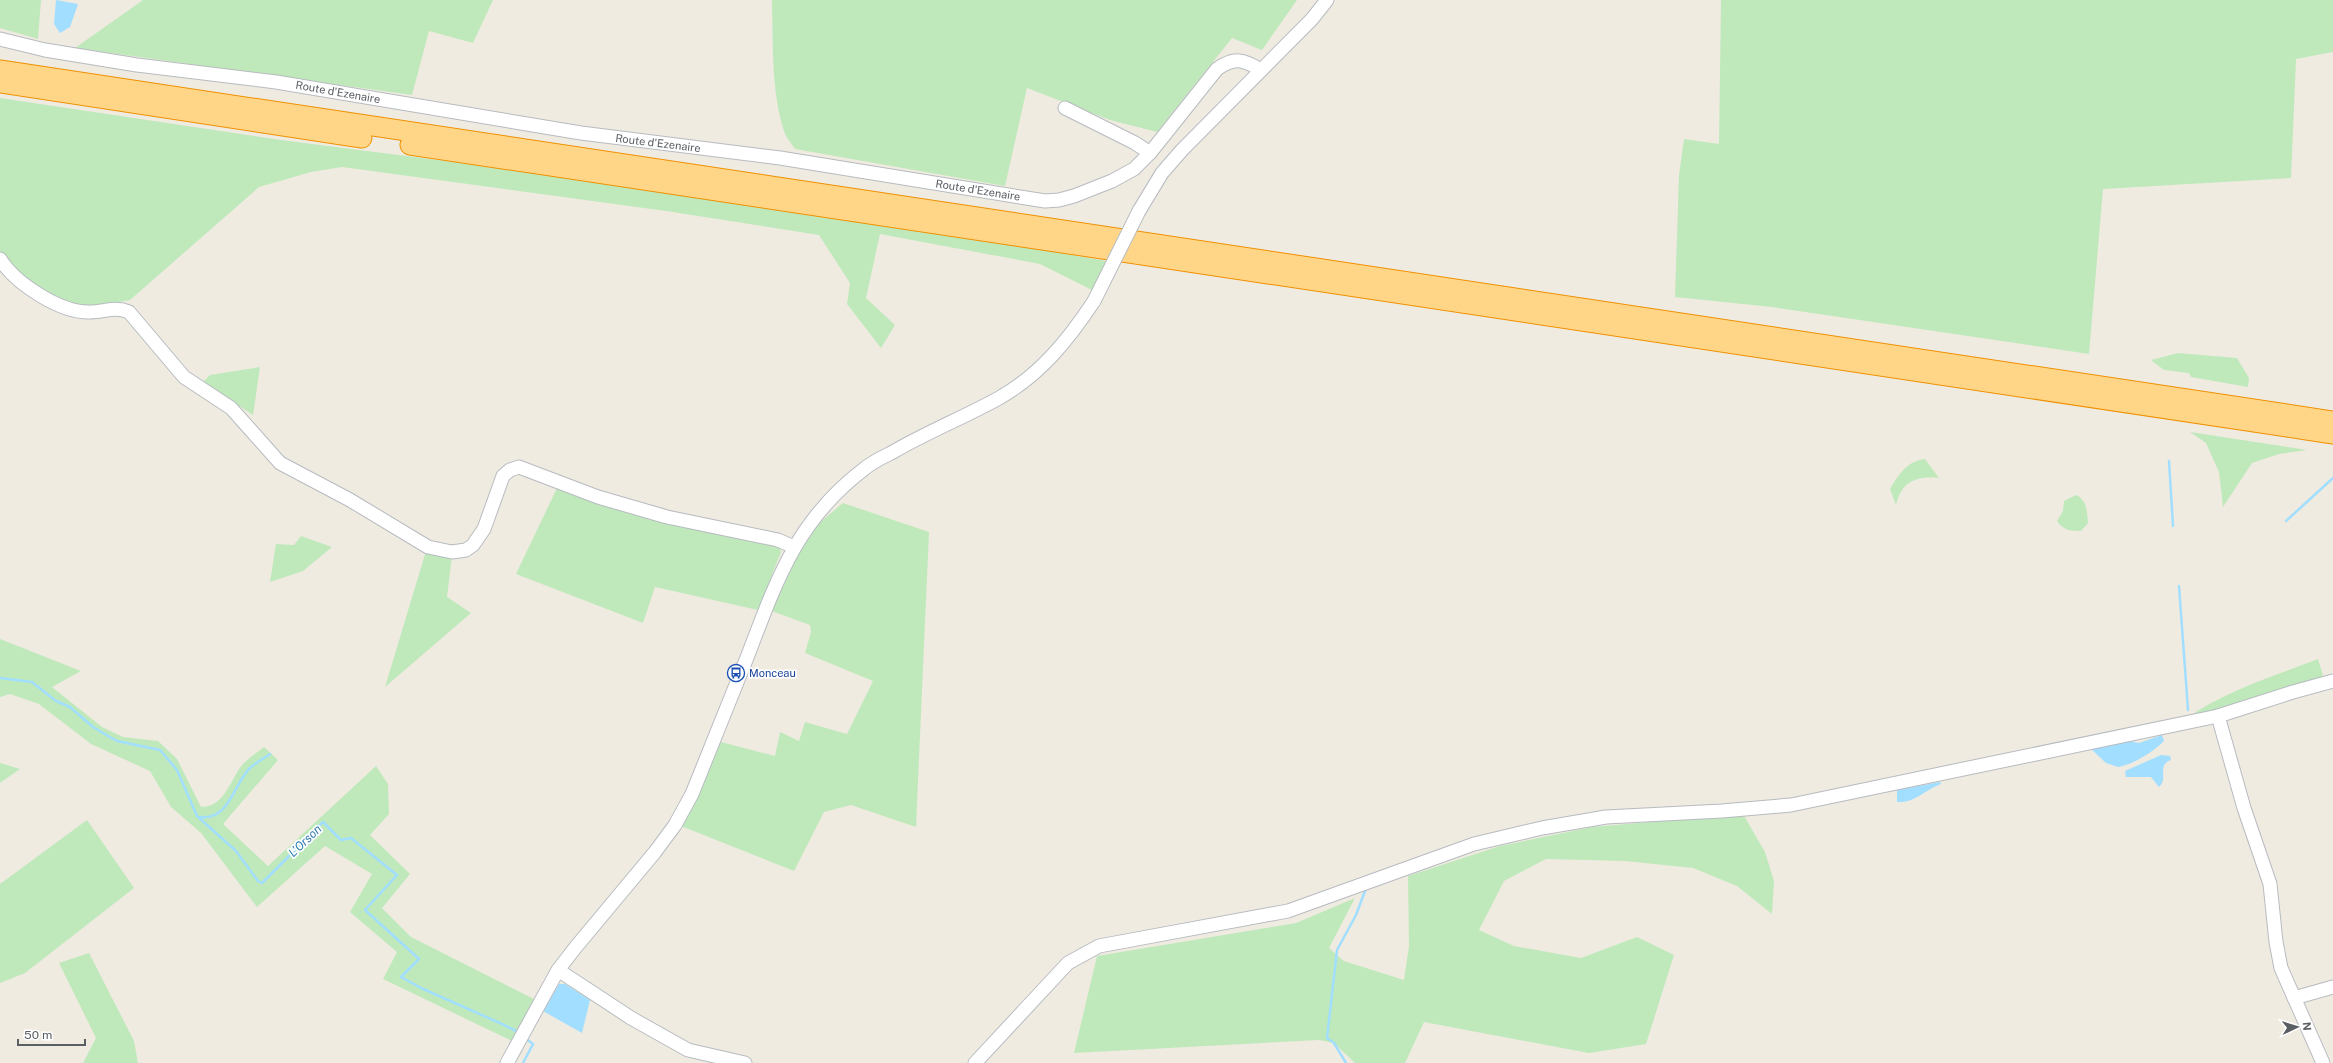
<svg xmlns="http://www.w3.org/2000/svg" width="2333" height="1063" font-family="'Public Sans',sans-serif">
  <rect width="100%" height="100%" fill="#efebe1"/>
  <g fill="#bfe9bb">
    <polygon points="0,0 41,0 38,39 0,28"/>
    <polygon points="143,0 493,0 473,43 429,31 412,95 75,48"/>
    <path d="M772,0H1297L1262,50L1232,38L1157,132L1110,120L1027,88L1005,186L795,149C792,144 787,139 785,134C771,94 773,42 772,0Z"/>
    <polygon points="1721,0 2333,0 2333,52 2296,59 2291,178 2103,189 2089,354 1772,307 1675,297 1679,175 1684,139 1719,144"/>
    <polygon points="0,98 281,140 531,172 976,238 1106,261 1092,290 1040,264 880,234 866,298 895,325 881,348 847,304 850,283 819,235 666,211 342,167 311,172 259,187 130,300 85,308 64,302 34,287 0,256"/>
    <polygon points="2178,353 2237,358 2249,378 2248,387 2191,377 2189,373 2164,370 2151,360"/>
    <polygon points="260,367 253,415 203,382 210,375"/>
    <polygon points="2190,432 2307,450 2279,454 2252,463 2223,507 2219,472 2206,443"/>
    <path d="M1925,459L1939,478C1916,476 1902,481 1896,505L1890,489C1899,474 1907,461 1925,459Z"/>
    <polygon points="558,486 778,544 781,552 758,610 655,587 643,623 516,574"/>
    <path d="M2076,495C2087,500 2087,511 2088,523L2081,531C2071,531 2062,530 2057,521L2063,511L2064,501Z"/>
    <polygon points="843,503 929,532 916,827 851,805 824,812 794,871 681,826 721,742 775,756 780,732 799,741 805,722 847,734 873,681 805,653 811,632 810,625 769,610 788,570 819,523"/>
    <polygon points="301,536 332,547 303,571 270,582 276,544 294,545"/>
    <polygon points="426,551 452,556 447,597 471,613 385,687"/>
    <path d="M0,639L81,671L52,687L102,727L123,737L158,741L177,759L201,807C225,807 230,780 242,765C248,758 257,753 264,747L278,760L223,824L268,866L376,766L388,784L389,814L370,835L410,874L382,908L411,937L534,999L512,1041L383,979L397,952L350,912L372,874L325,846L257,907L201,833L171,807L150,771L91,744L39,704L10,694L0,697Z"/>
    <path d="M2318,659L2324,679L2187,718C2225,691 2274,676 2318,659Z"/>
    <polygon points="0,763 20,769 0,783"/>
    <polygon points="1743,814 1765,852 1774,881 1772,914 1737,886 1693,868 1625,861 1546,859 1504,881 1479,930 1514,946 1581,958 1637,937 1674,955 1646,1044 1589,1053 1424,1022 1405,1063 1355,1063 1334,1043 1319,1040 1074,1053 1097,956 1296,923 1355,898 1329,948 1344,961 1404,980 1409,946 1408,876 1500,846 1592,827"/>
    <polygon points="87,820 134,888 25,973 0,983 0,884"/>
    <polygon points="89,953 134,1041 138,1063 83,1063 96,1038 59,963"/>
  </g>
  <g fill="#a1deff">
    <polygon points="56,0 78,4 70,27 60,33 54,24"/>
    <path d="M2162,735L2164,741C2153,752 2134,764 2118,767L2106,763L2089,747L2129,741L2139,743Z"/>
    <path d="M2161,755L2170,756L2171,760C2156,765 2169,779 2159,787L2151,777H2126L2125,771Z"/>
    <path d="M1940,782L1941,784C1924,790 1916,803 1897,802V790Z"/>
    <polygon points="559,984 565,984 590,1000 582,1033 543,1011"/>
  </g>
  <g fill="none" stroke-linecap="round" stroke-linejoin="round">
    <g stroke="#a1deff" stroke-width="2.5">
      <polyline points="2169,461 2173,526"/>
      <polyline points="2286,521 2333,478"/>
      <polyline points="2179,586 2188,710"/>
      <polyline points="0,678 32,682 56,701 70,707 93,727 108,736 117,741 160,750 177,770 197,816 236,851 258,881 262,883 323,822 341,840 351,838 397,875 365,910 419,959 401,977 421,988 502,1024 520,1033"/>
      <path d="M201,817C229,820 234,784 249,769C255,763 263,759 270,754"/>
      <polyline points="523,1063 533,1044 525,1038"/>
      <polyline points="1346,1063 1334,1043 1327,1038 1337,950 1356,915 1365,891"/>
    </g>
    <g stroke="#b7bbc0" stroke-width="15">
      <g id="minor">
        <path d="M0,39L45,50L137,65L276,82L581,133L780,158L1045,201L1059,200L1074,196L1112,181L1134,169L1150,153L1217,69C1234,57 1243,59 1261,70"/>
        <polyline points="1065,108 1135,143 1150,153"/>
        <polyline points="1139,211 1162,173 1182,150 1312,19 1327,0"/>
        <path d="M0,259C15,283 60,313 90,312C104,312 115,306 129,312L184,377L231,408L280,463L350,500L428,547L452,552L466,550L473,545L484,529L503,476L510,470L519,467L598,497L667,517L778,540L794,547"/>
        <polyline points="2218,716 2244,808 2270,884 2276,942 2281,968 2323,1063"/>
        <polyline points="558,970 631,1018 688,1050 745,1063"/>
        <polyline points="2294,998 2333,987"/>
        <path d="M507,1063L558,970L575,948L655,852L675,825L692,794C711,748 729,701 748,655C777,579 797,520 864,469C872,462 883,457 893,452C927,432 965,417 999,398C1040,375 1069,339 1094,301"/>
        <polyline points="975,1063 1068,963 1099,946 1288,911 1474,844 1542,828 1606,817 1722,811 1791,805 2218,716 2293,692 2333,681"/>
      </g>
    </g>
    <g stroke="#f09000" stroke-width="21">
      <g id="highway">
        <polyline points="0,70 2333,421"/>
        <polyline points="0,83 362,138"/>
        <polyline points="410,145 2333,434"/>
      </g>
    </g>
    <use href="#minor" stroke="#fff" stroke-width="13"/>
    <use href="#highway" stroke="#ffd688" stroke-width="19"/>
    <g stroke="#b7bbc0" stroke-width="15" stroke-linecap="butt">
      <polyline id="minor-bridge" points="1094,301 1139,211"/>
    </g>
    <use href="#minor-bridge" stroke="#fff" stroke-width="13"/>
  </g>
  <defs>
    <g id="bus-ring" transform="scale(0.9)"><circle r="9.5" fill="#fff" stroke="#1a4fb4" stroke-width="1.5"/><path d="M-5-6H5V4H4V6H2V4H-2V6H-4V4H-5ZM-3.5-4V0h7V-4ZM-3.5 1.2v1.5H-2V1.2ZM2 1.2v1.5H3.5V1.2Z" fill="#1a4fb4"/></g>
  </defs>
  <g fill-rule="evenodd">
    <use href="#bus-ring" x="736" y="673"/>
  </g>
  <g text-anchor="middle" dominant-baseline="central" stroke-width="3.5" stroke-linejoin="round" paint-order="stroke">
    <g font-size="11" fill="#5a5f64" stroke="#fff">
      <text transform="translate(338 92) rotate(10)">Route d'Ezenaire</text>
      <text transform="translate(658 143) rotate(7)">Route d'Ezenaire</text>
      <text transform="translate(978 190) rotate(9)">Route d'Ezenaire</text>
    </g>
    <g font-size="11" fill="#164399" stroke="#fff" text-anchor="start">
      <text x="749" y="673">Monceau</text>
    </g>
    <g font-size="12" font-style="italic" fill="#317bb2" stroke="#fff">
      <text transform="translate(305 841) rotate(-44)">L’Orson</text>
    </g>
  </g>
  <g transform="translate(2297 1027) rotate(86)" stroke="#ffffff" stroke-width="3" paint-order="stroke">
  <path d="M0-3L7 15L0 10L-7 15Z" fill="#5a5f64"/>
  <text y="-6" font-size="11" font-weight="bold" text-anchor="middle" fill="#5a5f64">N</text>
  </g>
  <path d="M18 1039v6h67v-6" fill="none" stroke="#5a5f64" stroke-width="2"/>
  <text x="24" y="1039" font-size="12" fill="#5a5f64" stroke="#ffffff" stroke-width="3" paint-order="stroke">50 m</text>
</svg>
